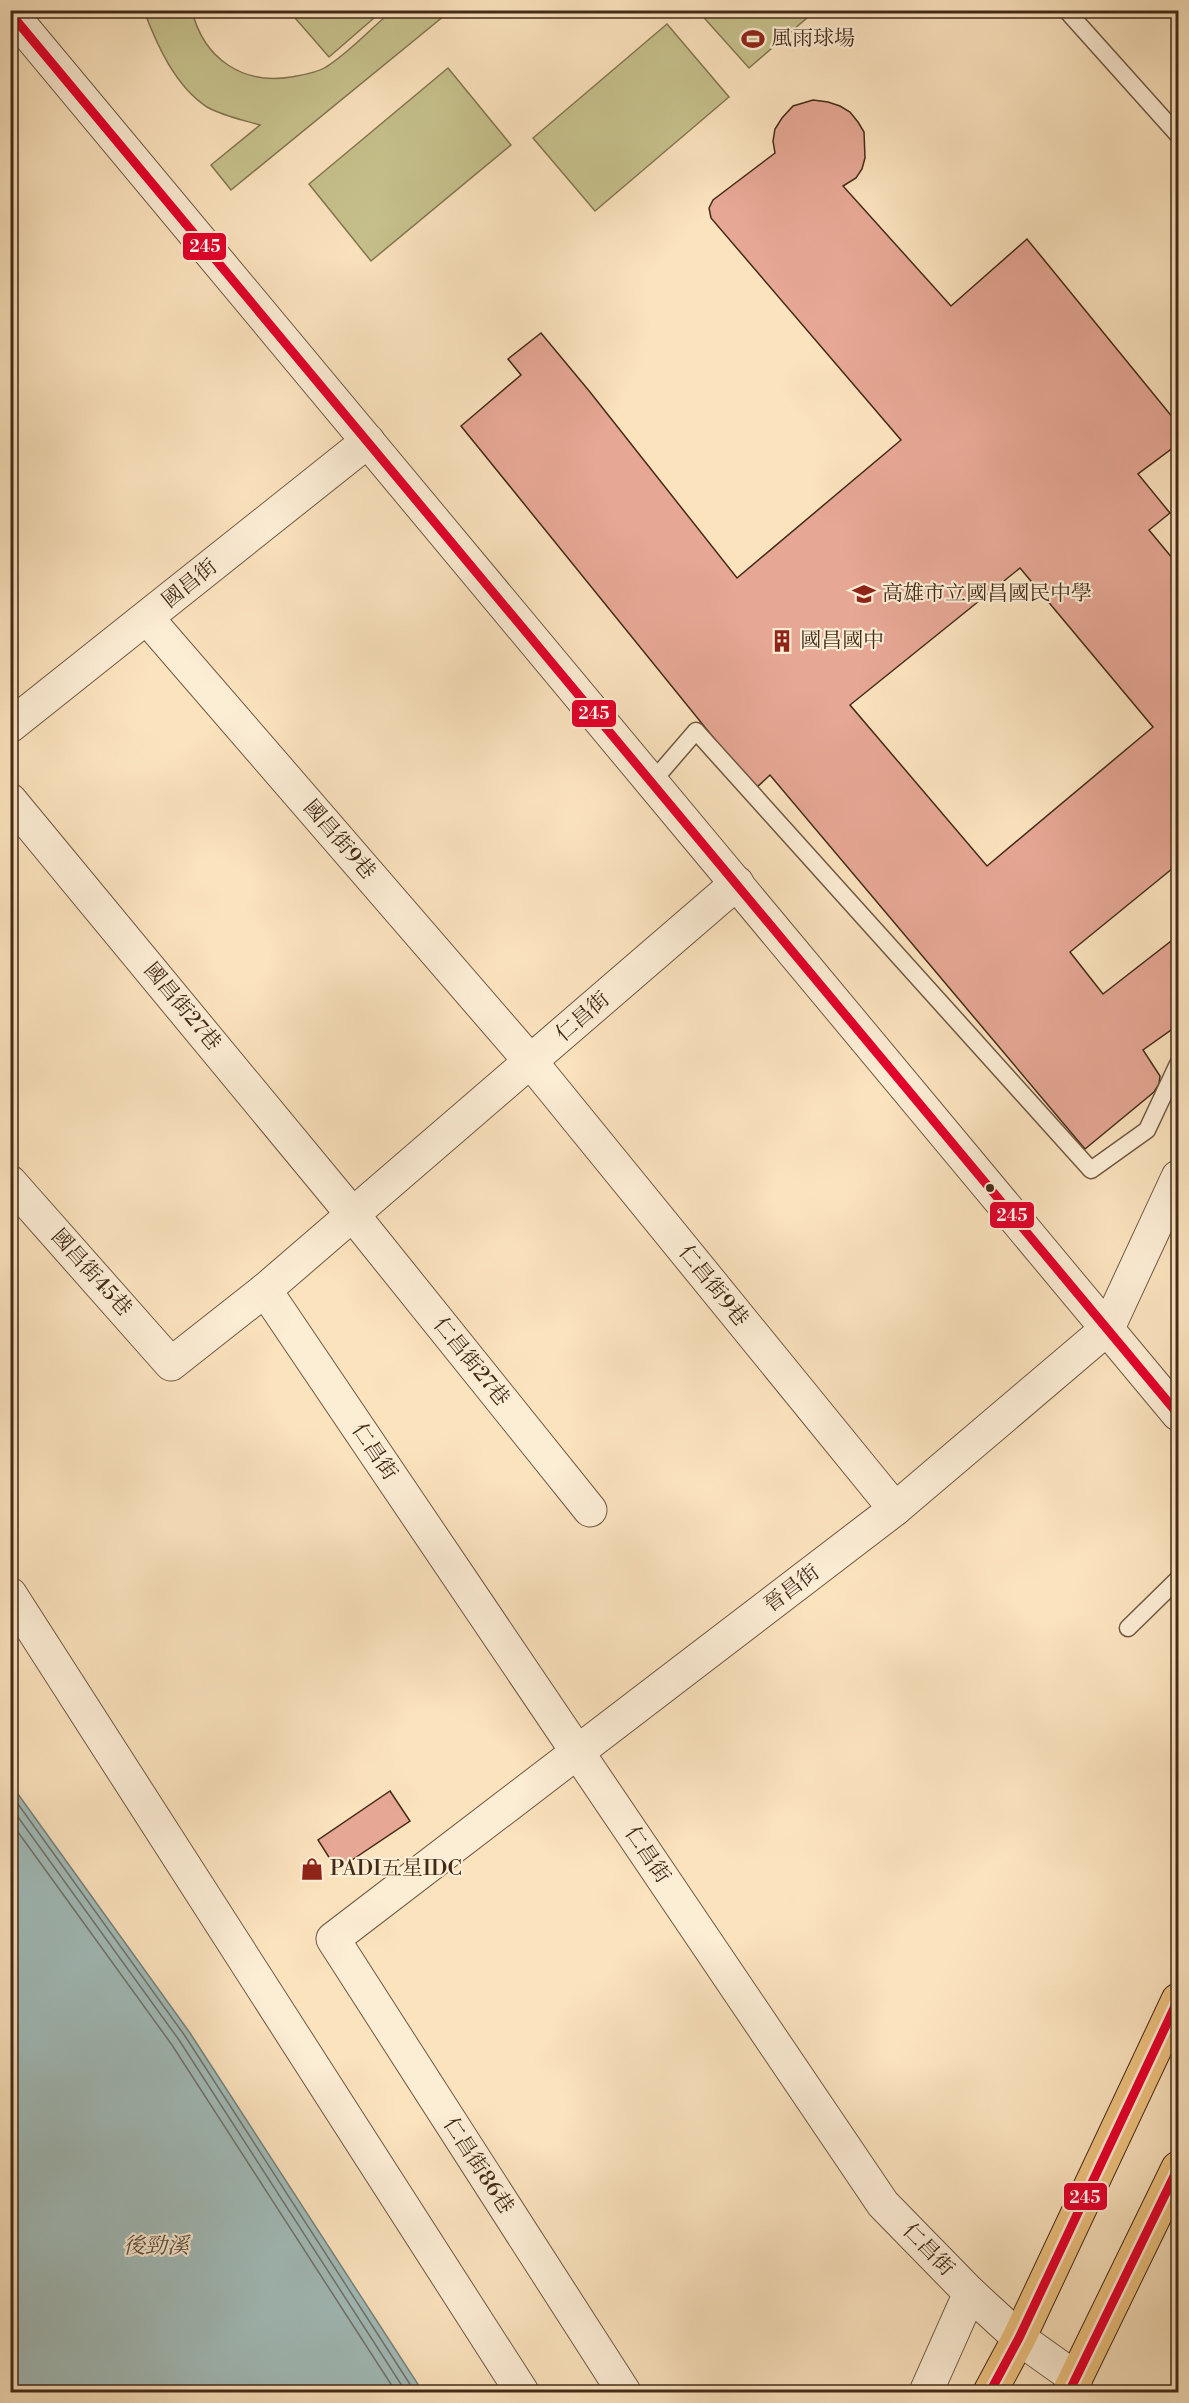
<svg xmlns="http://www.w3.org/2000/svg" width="1189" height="2403" font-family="'Libre Bodoni','Noto Serif TC',serif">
  <rect width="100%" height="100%" fill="#fbe3be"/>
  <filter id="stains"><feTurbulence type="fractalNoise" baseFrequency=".00333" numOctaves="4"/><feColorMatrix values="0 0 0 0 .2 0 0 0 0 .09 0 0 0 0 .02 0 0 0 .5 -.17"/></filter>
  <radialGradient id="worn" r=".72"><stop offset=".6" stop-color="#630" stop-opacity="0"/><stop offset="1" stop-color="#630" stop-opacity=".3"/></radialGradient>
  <g fill="#c6c18c" stroke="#847652" stroke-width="1.5">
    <path d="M144,11H192C204,59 243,85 291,77C302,75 317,73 326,67C349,53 371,28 392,11H450L231,190L211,165L260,125C243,120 223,116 207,107C175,86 157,45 144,11Z"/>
    <polygon points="289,11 382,11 329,57"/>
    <polygon points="698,11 815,11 749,68"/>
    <polygon points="667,24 729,97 595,211 533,138"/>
    <polygon points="448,68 511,145 371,261 309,184"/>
  </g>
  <polygon fill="#a1bcba" stroke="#7b8279" stroke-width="1.5" points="10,1783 190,2033 423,2392 11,2392"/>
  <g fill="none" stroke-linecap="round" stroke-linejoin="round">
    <g stroke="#727369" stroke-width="1.5">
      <polyline points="10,1793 185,2036 415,2392"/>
      <polyline points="10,1806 179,2040 406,2392"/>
      <polyline points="10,1821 172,2045 396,2392"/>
    </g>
  </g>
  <g fill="#e6a794" stroke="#432a18" stroke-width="1.5" fill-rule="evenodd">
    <path d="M813,100L828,102L840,106L850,112L858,122L864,132L865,158L862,169L856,178L843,186L951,306L1027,239L1178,424V444L1138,474L1170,513L1149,530L1178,565V864L1070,952L1103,994L1175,938H1178V984L1172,989L1178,997V1025L1143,1050L1160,1076L1159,1084L1154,1092L1085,1149L770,775L755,789L461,426L521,375L508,359L541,333L590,392L737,578L901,440L711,218L709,208L713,200L775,153L773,141L775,129L782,118L793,106ZM1020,568L1153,727L987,866L850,705Z"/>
    <polygon points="390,1791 410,1821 337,1870 318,1840"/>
  </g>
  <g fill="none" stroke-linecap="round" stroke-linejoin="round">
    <g stroke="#715842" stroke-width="19">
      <g id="lane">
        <polyline points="1066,10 1178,135"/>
        <polyline points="652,782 696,731 1091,1170 1147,1130 1178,1064"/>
        <polyline points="1128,1628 1178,1579"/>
      </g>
    </g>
    <g stroke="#715842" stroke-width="35">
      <g id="street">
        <polyline points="10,12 1178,1414"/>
        <polyline points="147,618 531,1062 895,1509"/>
        <polyline points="10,726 368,441"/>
        <polyline points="10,800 353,1215 590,1510"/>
        <polyline points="10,1182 171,1364 265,1290 737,883"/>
        <polyline points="265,1290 883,2204 970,2293 1019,2338 1075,2378 1075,2392"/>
        <polyline points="10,1594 522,2392"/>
        <polyline points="624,2392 333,1939 895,1509 1108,1328 1178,1177"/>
        <polyline points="926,2392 970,2293"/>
      </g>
    </g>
    <g stroke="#432a18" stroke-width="35">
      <g id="primary">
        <polyline points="990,2392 1019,2338 1178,2000"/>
        <polyline points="1069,2392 1178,2168"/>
      </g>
    </g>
    <use href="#lane" stroke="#fcedd5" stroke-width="16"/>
    <use href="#street" stroke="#fcedd5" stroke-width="33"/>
    <use href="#primary" stroke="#eec27f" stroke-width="33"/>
    <g stroke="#fcedd5" stroke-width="14">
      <g id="bus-1">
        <polyline points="10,13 1178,1414"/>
        <polyline points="990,2392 1019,2338 1178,2000"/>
        <polyline points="1069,2392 1178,2168"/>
      </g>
    </g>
    <use href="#bus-1" stroke="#e4002b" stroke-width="9"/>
  </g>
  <defs>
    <g id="stadium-bare" transform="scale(1.8)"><path d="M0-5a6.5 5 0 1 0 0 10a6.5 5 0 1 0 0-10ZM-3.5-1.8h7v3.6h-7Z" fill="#8f2418" stroke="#fcedd5" stroke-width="2.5" paint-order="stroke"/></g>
    <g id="school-bare" transform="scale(1.8)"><path d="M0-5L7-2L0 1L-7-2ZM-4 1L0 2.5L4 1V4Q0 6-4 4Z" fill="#8f2418" stroke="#fcedd5" stroke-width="2.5" paint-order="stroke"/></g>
    <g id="building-bare" transform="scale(1.8)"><path d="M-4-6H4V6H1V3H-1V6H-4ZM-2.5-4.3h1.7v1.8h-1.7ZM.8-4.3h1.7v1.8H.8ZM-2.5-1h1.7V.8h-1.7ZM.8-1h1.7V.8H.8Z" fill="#8f2418" stroke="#fcedd5" stroke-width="2.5" paint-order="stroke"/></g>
    <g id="shop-bare" transform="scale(1.8)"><path d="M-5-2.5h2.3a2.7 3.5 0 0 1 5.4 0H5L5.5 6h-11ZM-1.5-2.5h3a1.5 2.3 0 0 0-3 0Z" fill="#8f2418" stroke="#fcedd5" stroke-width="2.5" paint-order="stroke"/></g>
  </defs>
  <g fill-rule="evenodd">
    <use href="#stadium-bare" x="753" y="39"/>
    <use href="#school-bare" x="864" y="594"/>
    <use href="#building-bare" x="782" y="641"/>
    <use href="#shop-bare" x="312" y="1869"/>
  </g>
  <circle fill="#432a18" stroke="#fcedd5" stroke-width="2" cx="990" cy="1188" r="5"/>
  <g text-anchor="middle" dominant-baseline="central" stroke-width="4.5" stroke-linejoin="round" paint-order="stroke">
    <g font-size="21" fill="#432a18" stroke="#fcedd5" text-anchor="start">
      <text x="771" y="39">風雨球場</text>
      <text x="882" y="594">高雄市立國昌國民中學</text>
      <text x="800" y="641">國昌國中</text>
      <text x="330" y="1869">PADI五星IDC</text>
    </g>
    <g font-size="21" fill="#432a18" stroke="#fcedd5">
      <text transform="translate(190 584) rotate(-39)">國昌街</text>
      <text transform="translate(339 840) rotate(49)">國昌街9巷</text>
      <text transform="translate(182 1007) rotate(50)">國昌街27巷</text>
      <text transform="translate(583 1017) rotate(-41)">仁昌街</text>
      <text transform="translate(91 1273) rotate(48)">國昌街45巷</text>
      <text transform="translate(713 1286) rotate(51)">仁昌街9巷</text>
      <text transform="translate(471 1362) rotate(51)">仁昌街27巷</text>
      <text transform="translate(374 1452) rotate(56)">仁昌街</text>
      <text transform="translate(792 1589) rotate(-37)">晉昌街</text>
      <text transform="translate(647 1855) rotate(56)">仁昌街</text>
      <text transform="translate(478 2166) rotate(57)">仁昌街86巷</text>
      <text transform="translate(928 2250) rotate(46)">仁昌街</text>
    </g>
    <g font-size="22" font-style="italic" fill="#5a4e40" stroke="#fcedd5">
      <text x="156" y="2246">後勁溪</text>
    </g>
  </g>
  <g stroke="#fcedd5" stroke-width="2">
    <rect x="182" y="232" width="45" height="29" rx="6" fill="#e4002b"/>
    <rect x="571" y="699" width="46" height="29" rx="6" fill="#e4002b"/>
    <rect x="989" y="1201" width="46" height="28" rx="6" fill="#e4002b"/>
    <rect x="1063" y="2182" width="45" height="29" rx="6" fill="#e4002b"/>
  </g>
  <g font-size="16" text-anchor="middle" font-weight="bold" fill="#fff">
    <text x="205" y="252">245</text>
    <text x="594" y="719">245</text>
    <text x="1012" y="1221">245</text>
    <text x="1085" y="2203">245</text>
  </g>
  <rect width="1189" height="2403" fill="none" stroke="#fbe3be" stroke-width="36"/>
  <rect x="12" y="12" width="1165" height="2379" fill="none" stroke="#432a18" stroke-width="3"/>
  <rect x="18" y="18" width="1153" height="2367" fill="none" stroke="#432a18" stroke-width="1.5"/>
  <rect width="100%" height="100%" filter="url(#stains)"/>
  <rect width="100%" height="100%" fill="url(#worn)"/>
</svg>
